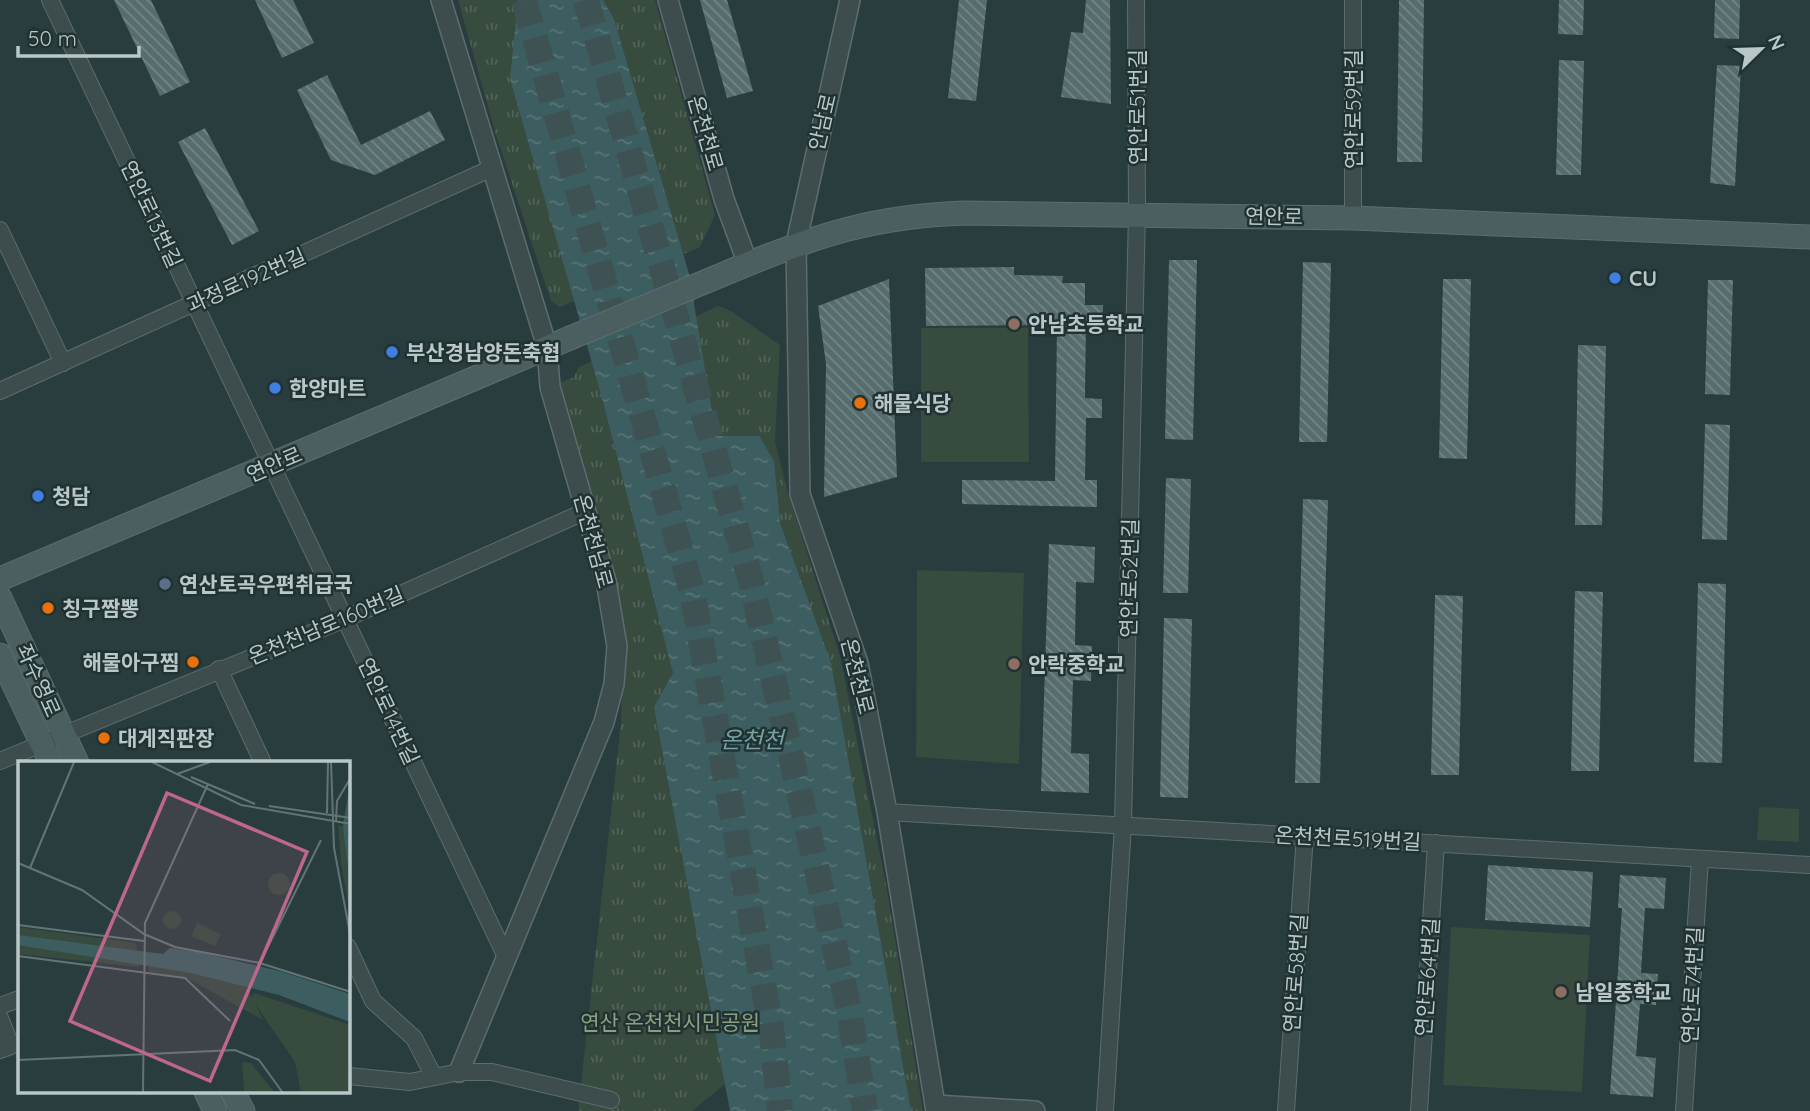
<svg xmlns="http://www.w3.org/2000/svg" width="1810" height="1111" font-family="Quicksand,'Noto Sans KR',sans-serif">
  <defs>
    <pattern id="grass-tufts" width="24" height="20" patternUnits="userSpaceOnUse" patternTransform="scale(1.75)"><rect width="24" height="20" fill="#374b3f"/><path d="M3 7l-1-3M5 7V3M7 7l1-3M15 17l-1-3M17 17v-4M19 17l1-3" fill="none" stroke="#526359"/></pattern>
    <pattern id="water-ripples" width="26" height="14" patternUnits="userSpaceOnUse" patternTransform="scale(1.75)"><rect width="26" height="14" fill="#3d5e60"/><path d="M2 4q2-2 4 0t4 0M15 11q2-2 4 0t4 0" fill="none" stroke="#577475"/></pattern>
    <pattern id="building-back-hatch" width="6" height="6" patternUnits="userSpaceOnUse" patternTransform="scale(1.75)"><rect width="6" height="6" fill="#576c6d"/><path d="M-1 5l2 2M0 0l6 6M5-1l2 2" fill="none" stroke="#748687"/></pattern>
  </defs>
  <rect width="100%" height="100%" fill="#293d3e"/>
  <g fill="url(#grass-tufts)">
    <polygon points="458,0 655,0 715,215 700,247 560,307 551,301 496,135"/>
    <polygon points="718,306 731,311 780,345 775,442 787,490 840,656 886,884 923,1111 888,1111 707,445 686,321"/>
    <polygon points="602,357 759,1056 692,1111 578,1111 621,723 622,683 627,644 592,509 556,384 574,377 579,367"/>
  </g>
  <g fill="#374b3f">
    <polygon points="921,328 1028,328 1029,462 921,462"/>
    <polygon points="917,570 1024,573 1019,764 916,757"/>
    <polygon points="1759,807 1799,809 1799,842 1757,840"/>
    <polygon points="1451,927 1590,935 1582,1092 1443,1085"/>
  </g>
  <polygon fill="url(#water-ripples)" points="518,0 603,0 614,19 689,274 716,436 759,436 774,461 780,523 831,663 911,1111 730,1111 654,707 673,673 601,394 510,79"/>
  <g fill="url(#building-back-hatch)">
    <polygon points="114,0 151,0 190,82 160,96"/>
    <polygon points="255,0 293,0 314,43 282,58"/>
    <polygon points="700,0 727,0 753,91 727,98"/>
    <polygon points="959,0 987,0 976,101 948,98"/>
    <polygon points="1086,0 1110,0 1111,104 1061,97 1071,32 1083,33"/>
    <polygon points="1399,0 1424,0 1422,162 1397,162"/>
    <polygon points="1559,0 1584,0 1583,35 1558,34"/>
    <polygon points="1715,0 1740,0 1739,39 1714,38"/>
    <polygon points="1559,60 1584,61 1581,175 1556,175"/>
    <polygon points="1717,65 1741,66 1735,186 1710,183"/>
    <polygon points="327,75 361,145 430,111 445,140 375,175 331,160 297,90"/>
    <polygon points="205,128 259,231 232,245 178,142"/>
    <polygon points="1169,260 1197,260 1193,440 1165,439"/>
    <polygon points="1303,262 1331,263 1327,442 1299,442"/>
    <polygon points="1014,267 1014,275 1063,276 1062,283 1085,283 1085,305 1103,305 1103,322 1086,322 1085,398 1102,399 1102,418 1086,418 1085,480 1097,480 1097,507 962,504 962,480 1055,481 1057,325 926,326 925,268"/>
    <polygon points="889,279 897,477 824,497 826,364 818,306"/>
    <polygon points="1443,279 1471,279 1467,459 1439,458"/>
    <polygon points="1708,280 1733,280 1730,395 1705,394"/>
    <polygon points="1578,345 1606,346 1602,525 1575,525"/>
    <polygon points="1705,424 1730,425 1727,540 1702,539"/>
    <polygon points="1166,478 1191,479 1188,593 1163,593"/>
    <polygon points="1303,499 1328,500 1320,783 1295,783"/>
    <polygon points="1049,544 1095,547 1094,583 1076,582 1075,645 1092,646 1091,681 1073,680 1071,753 1089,754 1089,793 1041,791"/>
    <polygon points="1698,583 1726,584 1722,763 1694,762"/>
    <polygon points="1575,591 1603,592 1599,771 1571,771"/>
    <polygon points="1435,595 1463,596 1459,775 1431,775"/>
    <polygon points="1164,618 1192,619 1188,798 1160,797"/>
    <polygon points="1488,865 1593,872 1590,927 1485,920"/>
    <polygon points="1620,875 1666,878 1664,909 1645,908 1641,973 1658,974 1656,1005 1640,1004 1636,1056 1656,1058 1653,1097 1610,1094 1622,908 1618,908"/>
  </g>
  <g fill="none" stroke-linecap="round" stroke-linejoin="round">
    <g stroke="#3f5253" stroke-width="26" stroke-dasharray="26 13" stroke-linecap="butt">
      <polyline points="524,0 692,591 772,1034 780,1111"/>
      <polyline points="586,0 751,581 849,1010 865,1111"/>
    </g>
    <g stroke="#5d6d6e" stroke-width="18">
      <g id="minor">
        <polyline points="50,0 506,957"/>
        <polyline points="1353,0 1353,218"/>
        <polyline points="0,230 63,363"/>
        <polyline points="0,391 492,168"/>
        <polyline points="219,669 263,763"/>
        <polyline points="0,761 345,619 586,511"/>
        <polyline points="887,812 1810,865"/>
        <polyline points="348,947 373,1001 414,1038 434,1077"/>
        <polyline points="0,1006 19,999"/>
        <polyline points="0,1018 11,1046 0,1050"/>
        <polyline points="348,1076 410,1082 459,1072 492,1072 611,1100"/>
        <polyline points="1105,1111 1123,825 1137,213 1136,0"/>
        <polyline points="1286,1111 1305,835"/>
        <polyline points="1419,1111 1436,843"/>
        <polyline points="1684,1111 1700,859"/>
      </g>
    </g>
    <g stroke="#5d6d6e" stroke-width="22">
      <g id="tertiary">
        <polyline points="441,0 547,347 550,387 606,581 617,646 614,684 604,722 459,1072"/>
        <polyline points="668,0 724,199 748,264"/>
        <polyline points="850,0 796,244 800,494 858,663 887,812 936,1111"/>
        <polyline points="935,1105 1035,1111"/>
      </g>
    </g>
    <g stroke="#5d6d6e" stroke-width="25">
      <g id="secondary">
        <path d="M731,271C814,236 873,216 965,213L1353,218L1810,237"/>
        <polyline points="0,579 570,338"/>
        <polyline points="0,598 77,763"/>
        <polyline points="0,655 51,763"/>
        <polyline points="206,1092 215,1111"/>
        <polyline points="233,1092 243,1111"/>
      </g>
    </g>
    <use href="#minor" stroke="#3d4d4e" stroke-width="16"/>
    <use href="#tertiary" stroke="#3d4d4e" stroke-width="19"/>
    <use href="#secondary" stroke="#4b5e60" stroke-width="23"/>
    <g stroke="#5d6d6e" stroke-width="25" stroke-linecap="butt">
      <polyline id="secondary-bridge" points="570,338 731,271"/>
    </g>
    <use href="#secondary-bridge" stroke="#4b5e60" stroke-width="23"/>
  </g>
  <g fill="#3f7fe0" stroke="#213233" stroke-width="2.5">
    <circle cx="1615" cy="278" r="7"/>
    <circle cx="392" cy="352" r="7"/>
    <circle cx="275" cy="388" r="7"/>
    <circle cx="38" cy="496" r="7"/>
  </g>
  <g fill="#8d6e63" stroke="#213233" stroke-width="2.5">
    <circle cx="1014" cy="324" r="7"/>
    <circle cx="1014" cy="664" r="7"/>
    <circle cx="1561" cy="992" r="7"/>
  </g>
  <g fill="#e8710a" stroke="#213233" stroke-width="2.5">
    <circle cx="860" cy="403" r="7"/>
    <circle cx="48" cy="608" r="7"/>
    <circle cx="193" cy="662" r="7"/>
    <circle cx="104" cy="738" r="7"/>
  </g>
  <circle fill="#5c6f8a" stroke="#213233" stroke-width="2.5" cx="165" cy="584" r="7"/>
  <g text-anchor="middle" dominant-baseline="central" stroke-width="5" stroke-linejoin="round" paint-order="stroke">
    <g font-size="21" fill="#b9c7c8" stroke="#213233">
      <text transform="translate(1137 107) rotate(-90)">연안로51번길</text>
      <text transform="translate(1353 109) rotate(-90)">연안로59번길</text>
      <text transform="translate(822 122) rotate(-77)">안남로</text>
      <text transform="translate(706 133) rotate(74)">온천천로</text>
      <text transform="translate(152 214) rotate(65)">연안로13번길</text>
      <text transform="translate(1274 216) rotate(1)">연안로</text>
      <text transform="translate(246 280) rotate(-24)">과정로192번길</text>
      <text transform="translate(274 464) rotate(-23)">연안로</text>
      <text transform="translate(594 541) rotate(75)">온천천남로</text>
      <text transform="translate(1129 578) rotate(-89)">연안로52번길</text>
      <text transform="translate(326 625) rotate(-23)">온천천남로160번길</text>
      <text transform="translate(858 676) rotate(76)">온천천로</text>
      <text transform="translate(39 680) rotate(66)">좌수영로</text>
      <text transform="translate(389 711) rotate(65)">연안로14번길</text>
      <text transform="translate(1348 838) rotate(3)">온천천로519번길</text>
      <text transform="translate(1295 973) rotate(-86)">연안로58번길</text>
      <text transform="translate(1427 977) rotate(-86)">연안로64번길</text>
      <text transform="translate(1692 985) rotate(-87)">연안로74번길</text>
    </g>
    <g font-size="21" font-weight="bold" fill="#b9c7c8" stroke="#213233" text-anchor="start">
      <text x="1629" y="278">CU</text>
      <text x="1028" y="324">안남초등학교</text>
      <text x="406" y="352">부산경남양돈축협</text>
      <text x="289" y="388">한양마트</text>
      <text x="874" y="403">해물식당</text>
      <text x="52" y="496">청담</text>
      <text x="179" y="584">연산토곡우편취급국</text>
      <text x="62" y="608">칭구짬뽕</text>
      <text x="179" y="662" text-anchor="end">해물아구찜</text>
      <text x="1028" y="664">안락중학교</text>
      <text x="118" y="738">대게직판장</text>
      <text x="1575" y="992">남일중학교</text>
    </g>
    <g font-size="21" fill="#8ba081" stroke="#213233">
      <text x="670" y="1022">연산 온천천시민공원</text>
    </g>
    <g font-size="23" font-style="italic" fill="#77a1a3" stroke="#213233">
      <text x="752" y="739">온천천</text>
    </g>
  </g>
  <g transform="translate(18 761)">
    <rect width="332" height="332" fill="#293d3e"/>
    <path d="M320,64L332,68V153L323,102ZM0,166L118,182L121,206L0,193ZM130,204L226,221L245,259L167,216L131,211ZM236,232L332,264V332H283L277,301L233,237Z" fill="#374b3f"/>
    <path d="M224,301L233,302L257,332H226Z" fill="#374b3f"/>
    <path d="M250 123a11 11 0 1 1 22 0a11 11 0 1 1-22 0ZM145 159a9 9 0 1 1 18 0a9 9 0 1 1-18 0ZM179,162L203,173L197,185L173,175ZM303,298L309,332H285L280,303Z" fill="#374b3f"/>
    <path d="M332,22V123L325,65ZM0,174L145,193L152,187L181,191L265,211L332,233V261L261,234L173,212L0,184Z" fill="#3d5e60"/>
    <path fill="none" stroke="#637475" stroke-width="2" d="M134,1L223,44L333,63M313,1L316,87L333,178M159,13L192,1M173,16L237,43M251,45L333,57M309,52L310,1M318,60L319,40L333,16M0,102L64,129L126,173L157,186L242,202L333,231M12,107L56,1M0,164L126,180M0,195L167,217L212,260M242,202L303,79M0,299L217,289L241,299L265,332M125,332L127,162L190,23"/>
    <path fill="#be678c" fill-opacity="0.15" stroke="#be678c" stroke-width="3.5" d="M149,32L289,91L192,320L52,260Z"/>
    <rect width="332" height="332" fill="none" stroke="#b9c7c8" stroke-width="3.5"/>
  </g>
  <g transform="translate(1761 49) rotate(67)" stroke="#213233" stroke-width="5" paint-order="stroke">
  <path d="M0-5L12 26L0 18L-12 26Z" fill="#b9c7c8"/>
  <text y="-10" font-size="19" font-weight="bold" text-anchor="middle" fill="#b9c7c8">N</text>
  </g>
  <path d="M18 46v10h121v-10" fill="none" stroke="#b9c7c8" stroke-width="3.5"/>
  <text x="28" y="46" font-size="21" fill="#b9c7c8" stroke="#213233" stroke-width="5" paint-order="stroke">50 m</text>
</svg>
